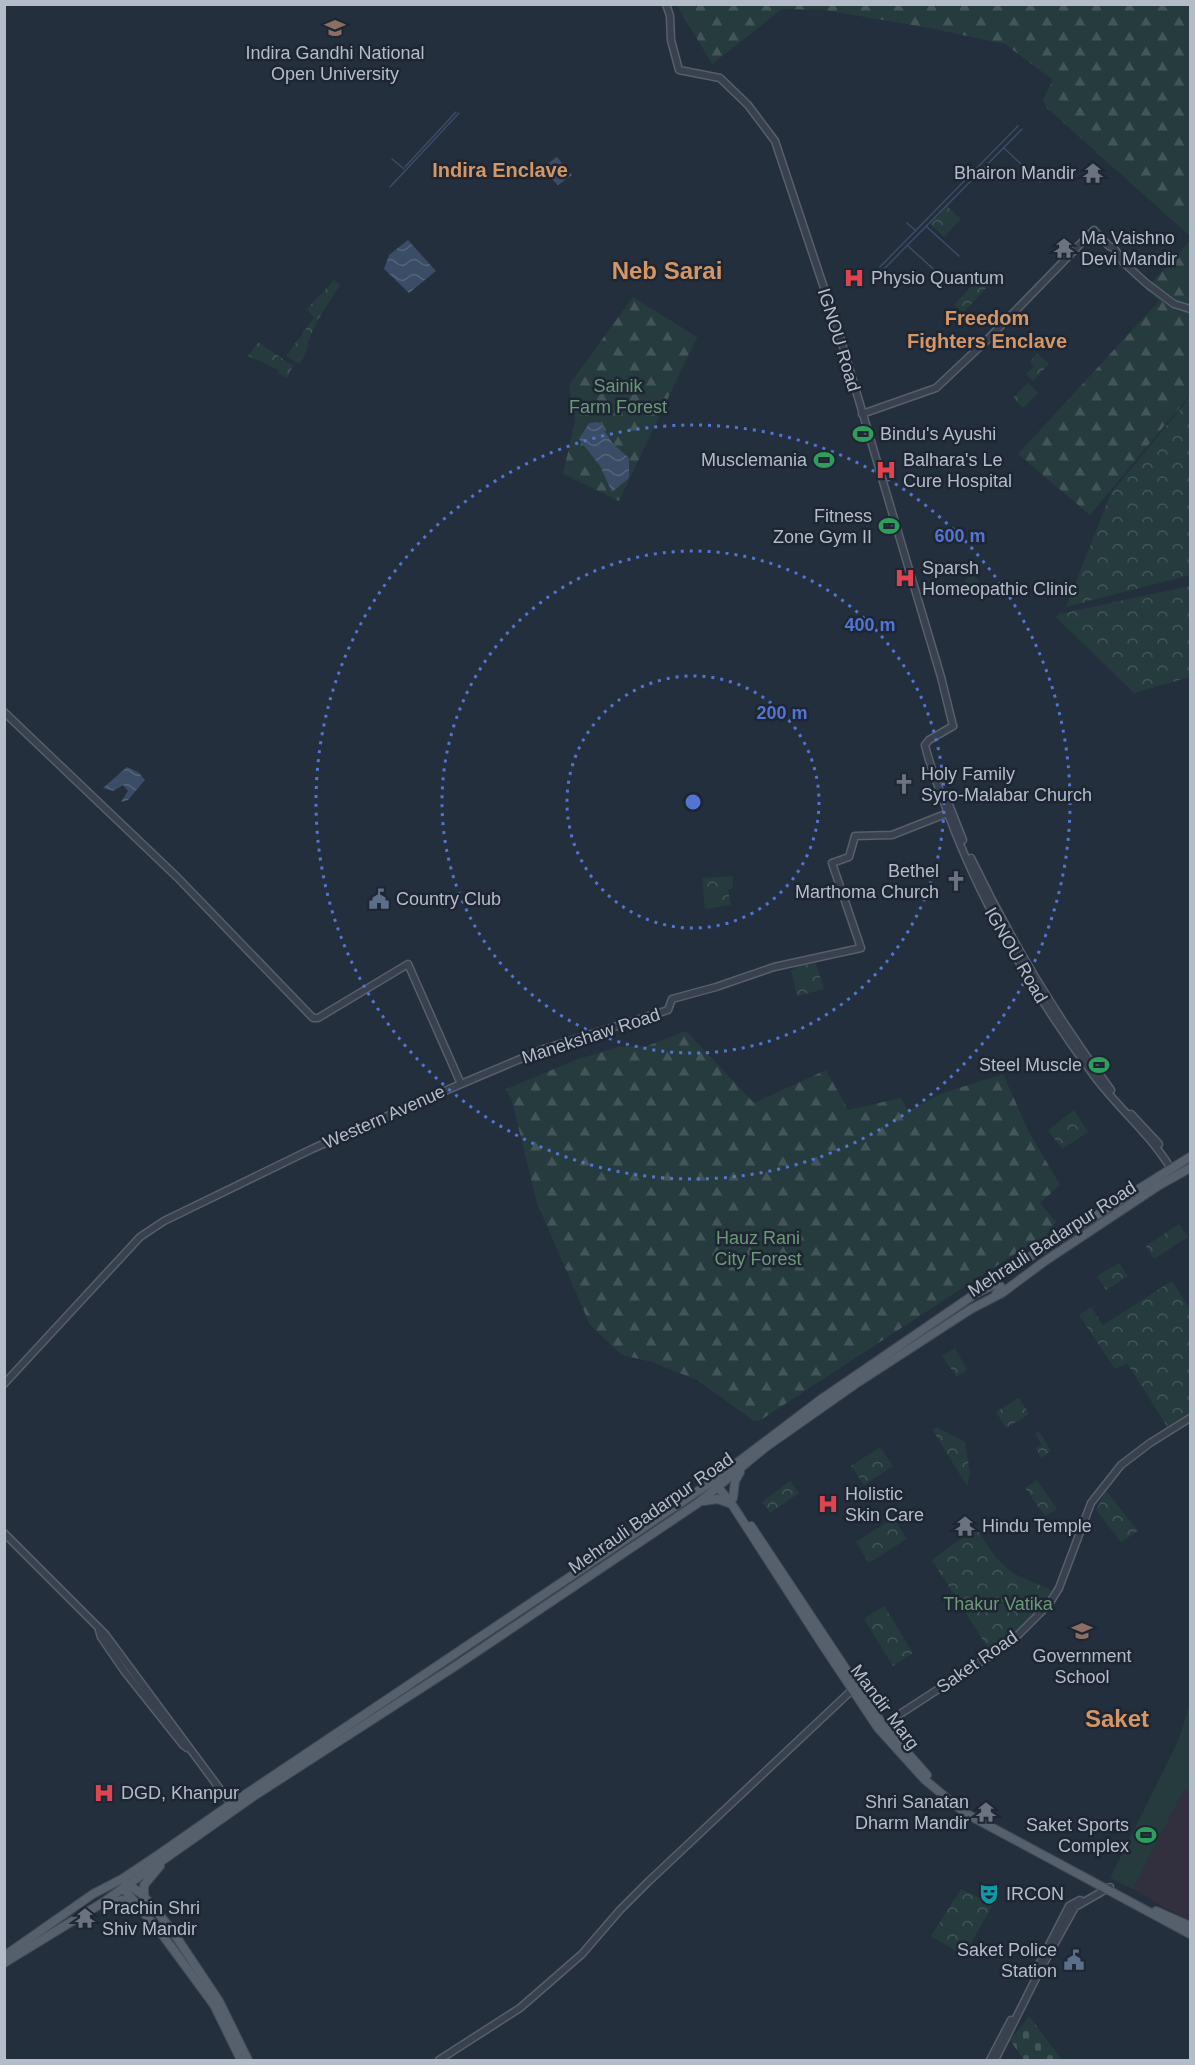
<svg xmlns="http://www.w3.org/2000/svg" width="1195" height="2065" font-family="Helvetica,sans-serif">
  <defs>
    <pattern id="forest-firs" width="22" height="20" patternUnits="userSpaceOnUse" patternTransform="scale(1.5)"><rect width="22" height="20" fill="#263b3e"/><path d="M5 1l3.5 6h-7zM16 11l3.5 6h-7z" fill="#435559"/></pattern>
    <pattern id="cemetery-stones" width="16" height="16" patternUnits="userSpaceOnUse" patternTransform="scale(1.5)"><rect width="16" height="16" fill="#263b3e"/><path d="M2 7V4a2 2 0 0 1 4 0v3zM10 15v-3a2 2 0 0 1 4 0v3z" fill="#435559"/></pattern>
    <pattern id="park-crowns" width="20" height="18" patternUnits="userSpaceOnUse" patternTransform="scale(1.5)"><rect width="20" height="18" fill="#263b3e"/><path d="M2 6a3 3 0 1 1 6 0M12 15a3 3 0 1 1 6 0" fill="none" stroke="#435559"/></pattern>
    <pattern id="water-waves" width="16" height="10" patternUnits="userSpaceOnUse" patternTransform="scale(1.5)"><rect width="16" height="10" fill="#3a4c66"/><path d="M0 5q4-4 8 0t8 0" fill="none" stroke="#54647b"/></pattern>
  </defs>
  <rect width="100%" height="100%" fill="#242f3d"/>
  <polygon fill="#32303f" points="1184,1788 1190,1791 1190,1922 1133,1889"/>
  <g fill="url(#forest-firs)">
    <polygon points="677,5 1190,5 1190,236 1047,108 1043,99 1053,80 1005,44 924,27 824,10 782,9 712,64"/>
    <polygon points="1190,241 1190,395 1090,515 1018,454 1159,301 1146,289"/>
    <polygon points="633,297 697,337 619,501 563,474 575,421 569,385"/>
    <polygon points="686,1031 754,1103 826,1070 848,1110 901,1098 908,1111 943,1093 1003,1074 1028,1130 1060,1185 1040,1203 1056,1222 1047,1234 1049,1242 1039,1238 759,1421 754,1421 697,1380 652,1362 622,1355 590,1325 537,1203 512,1101 506,1089 578,1059 619,1047 647,1046"/>
  </g>
  <polygon fill="url(#cemetery-stones)" points="1029,2016 1062,2060 1024,2060 1010,2040"/>
  <g fill="url(#park-crowns)">
    <polygon points="947,206 961,219 944,237 930,224"/>
    <polygon points="334,280 340,285 317,321 307,344 309,345 300,364 286,356 314,318 307,309"/>
    <polygon points="977,280 986,288 963,313 954,305"/>
    <polygon points="258,342 293,366 287,378 278,373 279,370 248,356"/>
    <polygon points="1037,353 1049,364 1033,381 1026,374 1034,367 1030,362"/>
    <polygon points="1028,383 1038,393 1023,408 1013,398"/>
    <polygon points="1190,397 1190,575 1066,607 1111,493"/>
    <polygon points="972,574 981,583 968,595 959,586"/>
    <polygon points="1190,586 1190,677 1134,693 1056,617 1059,614"/>
    <polygon points="733,876 733,888 728,890 731,905 705,909 702,878"/>
    <polygon points="815,961 824,989 797,996 791,970"/>
    <polygon points="1074,1110 1088,1132 1062,1149 1048,1130"/>
    <polygon points="1179,1224 1188,1237 1154,1259 1146,1246"/>
    <polygon points="1119,1263 1128,1276 1106,1290 1097,1276"/>
    <polygon points="1172,1281 1190,1309 1190,1413 1168,1428 1127,1363 1115,1369 1079,1315 1091,1307 1103,1325"/>
    <polygon points="955,1348 967,1370 957,1377 942,1356"/>
    <polygon points="1019,1398 1029,1414 1006,1428 996,1412"/>
    <polygon points="938,1428 965,1442 970,1474 967,1486 932,1429"/>
    <polygon points="1039,1431 1051,1451 1041,1458 1036,1448 1042,1445 1035,1434"/>
    <polygon points="880,1447 893,1466 864,1485 851,1466"/>
    <polygon points="1037,1480 1057,1509 1045,1516 1025,1488"/>
    <polygon points="790,1481 799,1493 770,1513 762,1502"/>
    <polygon points="1106,1491 1138,1531 1121,1542 1096,1510"/>
    <polygon points="894,1518 907,1539 869,1563 856,1542"/>
    <polygon points="976,1528 996,1558 1012,1573 1051,1590 1045,1603 1010,1639 988,1648 932,1560"/>
    <polygon points="884,1606 913,1653 893,1666 864,1619"/>
    <polygon points="961,1889 993,1904 964,1956 931,1936"/>
  </g>
  <polygon fill="#263b3e" points="1190,1703 1190,1791 1184,1789 1133,1889 1110,1878 1179,1739"/>
  <g fill="url(#water-waves)">
    <polygon points="557,157 572,175 558,185 540,169"/>
    <polygon points="408,240 436,271 409,293 384,269 389,255"/>
    <polygon points="599,422 613,444 629,458 629,478 612,492 600,466 579,439 589,423"/>
    <polygon points="127,767 138,772 145,780 128,800 121,802 128,791 123,785 113,791 103,788"/>
  </g>
  <g fill="none" stroke-linecap="round" stroke-linejoin="round">
    <g stroke="#3a4c66" stroke-width="1.5">
      <polyline points="1004,148 1040,182"/>
      <polyline points="392,159 404,169"/>
      <polyline points="405,167 456,112"/>
      <polyline points="390,187 459,113"/>
      <polyline points="907,223 916,231"/>
      <polyline points="927,227 959,256"/>
      <polyline points="908,246 940,275"/>
      <polyline points="880,267 1018,126"/>
      <polyline points="883,270 1022,129"/>
    </g>
    <g stroke="#565f6b" stroke-width="9">
      <g id="minor">
        <polyline points="666,4 670,16 671,40 679,70 720,78 748,105 775,141 838,330 941,677 953,726"/>
        <polyline points="862,414 936,388 987,340 1094,230 1109,246 1114,248 1123,262 1146,283 1174,304 1190,309"/>
        <polyline points="4,712 177,877 313,1018 318,1018 408,964 461,1084"/>
        <path d="M953,726L929,740L925,745C929,763 936,780 942,797C976,895 1033,994 1095,1077C1119,1109 1151,1135 1171,1169"/>
        <polyline points="946,797 963,840"/>
        <path d="M971,858C1010,939 1057,1018 1111,1090"/>
        <polyline points="1131,1114 1159,1144"/>
        <polyline points="4,1384 140,1237 164,1221 314,1148 461,1084 544,1049 668,1010 672,999 716,987 774,967 861,948 832,863 849,857 855,836 892,835 948,813"/>
        <polyline points="4,1533 105,1634 231,1804"/>
        <polyline points="99,1630 101,1637 125,1672 183,1745 187,1748"/>
        <polyline points="880,1727 1011,1642 1049,1604 1059,1588 1091,1503 1121,1465 1150,1443 1190,1418"/>
        <polyline points="1033,1976 1069,1906 1080,1900"/>
        <polyline points="439,2060 520,2008 582,1954 620,1910 648,1882 852,1690"/>
        <polyline points="990,2060 1011,2020"/>
        <polyline points="995,2060 1040,1970 1075,1907 1110,1887"/>
      </g>
    </g>
    <g stroke="#414a56" stroke-width="10">
      <g id="major">
        <polyline points="988,1283 1190,1157"/>
        <polyline points="718,1487 733,1506 822,1644 878,1728 925,1780 965,1813 1190,1934"/>
        <polyline points="733,1498 735,1481 740,1472"/>
        <polyline points="704,1501 717,1499 729,1503"/>
        <polyline points="751,1526 883,1725 927,1775"/>
        <polyline points="126,1883 142,1894 171,1929 219,2001 248,2060"/>
        <polyline points="123,1888 164,1937 214,2005 241,2060"/>
        <polyline points="144,1896 144,1885 160,1866"/>
        <polyline points="102,1903 110,1903 122,1900 135,1906"/>
        <polyline points="1156,1911 1190,1926"/>
        <polyline points="4,1956 93,1894 122,1879 158,1855 231,1804 713,1481 820,1400 975,1294 997,1283 1001,1287 996,1294"/>
        <polyline points="4,1963 102,1903 254,1796 457,1665 698,1503 766,1447 857,1383 971,1309 1002,1293 1045,1261 1158,1186 1190,1168"/>
      </g>
    </g>
    <use href="#minor" stroke="#38414d" stroke-width="6"/>
    <use href="#major" stroke="#56606d" stroke-width="8"/>
  </g>
  <g fill="none" stroke="#5274d3" stroke-width="3" stroke-dasharray="3 6">
    <circle cx="693" cy="802" r="126"/>
    <circle cx="693" cy="802" r="251"/>
    <circle cx="693" cy="802" r="377"/>
  </g>
  <defs>
    <g id="university-bare" transform="scale(1.62)"><path d="M0-5L7-2L0 1L-7-2ZM-4 1L0 2.5L4 1V4Q0 6-4 4Z" fill="#8d6e63" stroke="#1d2632" stroke-width="2.5" paint-order="stroke"/></g>
    <g id="temple-bare" transform="scale(1.62)"><path d="M0-6L5-2H3V0L6.5 2.5H4V6H1.5V3h-3V6H-4V2.5H-6.5L-3 0V-2H-5Z" fill="#6b7280" stroke="#1d2632" stroke-width="2.5" paint-order="stroke"/></g>
    <g id="hospital-bare" transform="scale(1.62)"><path d="M-5-5h3v3.5h4V-5h3V5h-3V1.5h-4V5h-3Z" fill="#e0444e" stroke="#1d2632" stroke-width="2.5" paint-order="stroke"/></g>
    <g id="stadium-bare" transform="scale(1.62)"><path d="M0-5a6.5 5 0 1 0 0 10a6.5 5 0 1 0 0-10ZM-3.5-1.8h7v3.6h-7Z" fill="#2e9e5b" stroke="#1d2632" stroke-width="2.5" paint-order="stroke"/></g>
    <g id="church-bare" transform="scale(1.62)"><path d="M-1.2-6h2.4v3.5h3.3v2.4h-3.3V6h-2.4V-.1h-3.3v-2.4h3.3Z" fill="#6b7280" stroke="#1d2632" stroke-width="2.5" paint-order="stroke"/></g>
    <g id="civic-bare" transform="scale(1.62)"><path d="M-.6-6.5H3V-4.5H.6V-3L4-1V1h2V6H-6V1h2V-1L-.6-3ZM-1.2 2.5V6h2.4V2.5Z" fill="#5c6f8a" stroke="#1d2632" stroke-width="2.5" paint-order="stroke"/></g>
    <g id="school-bare" transform="scale(1.62)"><path d="M0-5L7-2L0 1L-7-2ZM-4 1L0 2.5L4 1V4Q0 6-4 4Z" fill="#8d6e63" stroke="#1d2632" stroke-width="2.5" paint-order="stroke"/></g>
    <g id="theatre-bare" transform="scale(1.62)"><path d="M-5-5.5Q0-4 5-5.5V0Q5 5 0 6Q-5 5-5 0ZM-3.3-2.5H-1v1.5H-3.3ZM1-2.5H3.3v1.5H1ZM-2.8 1Q0 5.5 2.8 1Z" fill="#0f9aa8" stroke="#1d2632" stroke-width="2.5" paint-order="stroke"/></g>
  </defs>
  <g fill-rule="evenodd">
    <use href="#university-bare" x="335" y="28"/>
    <use href="#temple-bare" x="1093" y="173"/>
    <use href="#temple-bare" x="1064" y="248"/>
    <use href="#hospital-bare" x="854" y="278"/>
    <use href="#stadium-bare" x="863" y="434"/>
    <use href="#stadium-bare" x="824" y="460"/>
    <use href="#hospital-bare" x="886" y="470"/>
    <use href="#stadium-bare" x="889" y="526"/>
    <use href="#hospital-bare" x="905" y="578"/>
    <use href="#church-bare" x="904" y="784"/>
    <use href="#church-bare" x="956" y="881"/>
    <use href="#civic-bare" x="379" y="899"/>
    <use href="#stadium-bare" x="1099" y="1065"/>
    <use href="#hospital-bare" x="828" y="1504"/>
    <use href="#temple-bare" x="965" y="1526"/>
    <use href="#school-bare" x="1082" y="1631"/>
    <use href="#hospital-bare" x="104" y="1793"/>
    <use href="#temple-bare" x="986" y="1812"/>
    <use href="#stadium-bare" x="1146" y="1835"/>
    <use href="#theatre-bare" x="989" y="1894"/>
    <use href="#temple-bare" x="85" y="1918"/>
    <use href="#civic-bare" x="1074" y="1960"/>
  </g>
  <g text-anchor="middle" dominant-baseline="central" stroke-width="5" stroke-linejoin="round" paint-order="stroke">
    <g font-size="18" fill="#b4bcc9" stroke="#1d2632" text-anchor="start">
      <text x="335" y="53" text-anchor="middle">Indira Gandhi National<tspan x="335" dy="21">Open University</tspan></text>
      <text x="1076" y="173" text-anchor="end">Bhairon Mandir</text>
      <text x="1081" y="238">Ma Vaishno<tspan x="1081" dy="21">Devi Mandir</tspan></text>
      <text x="871" y="278">Physio Quantum</text>
      <text x="880" y="434">Bindu's Ayushi</text>
      <text x="807" y="460" text-anchor="end">Musclemania</text>
      <text x="903" y="460">Balhara's Le<tspan x="903" dy="21">Cure Hospital</tspan></text>
      <text x="872" y="516" text-anchor="end">Fitness<tspan x="872" dy="21">Zone Gym II</tspan></text>
      <text x="922" y="568">Sparsh<tspan x="922" dy="21">Homeopathic Clinic</tspan></text>
      <text x="921" y="774">Holy Family<tspan x="921" dy="21">Syro-Malabar Church</tspan></text>
      <text x="939" y="871" text-anchor="end">Bethel<tspan x="939" dy="21">Marthoma Church</tspan></text>
      <text x="396" y="899">Country Club</text>
      <text x="1082" y="1065" text-anchor="end">Steel Muscle</text>
      <text x="845" y="1494">Holistic<tspan x="845" dy="21">Skin Care</tspan></text>
      <text x="982" y="1526">Hindu Temple</text>
      <text x="1082" y="1656" text-anchor="middle">Government<tspan x="1082" dy="21">School</tspan></text>
      <text x="121" y="1793">DGD, Khanpur</text>
      <text x="969" y="1802" text-anchor="end">Shri Sanatan<tspan x="969" dy="21">Dharm Mandir</tspan></text>
      <text x="1129" y="1825" text-anchor="end">Saket Sports<tspan x="1129" dy="21">Complex</tspan></text>
      <text x="1006" y="1894">IRCON</text>
      <text x="102" y="1908">Prachin Shri<tspan x="102" dy="21">Shiv Mandir</tspan></text>
      <text x="1057" y="1950" text-anchor="end">Saket Police<tspan x="1057" dy="21">Station</tspan></text>
    </g>
    <g font-size="18" fill="#b4bcc9" stroke="#1d2632">
      <text transform="translate(839 340) rotate(73)">IGNOU Road</text>
      <text transform="translate(1016 955) rotate(60)">IGNOU Road</text>
      <text transform="translate(591 1036) rotate(-18)">Manekshaw Road</text>
      <text transform="translate(384 1117) rotate(-24)">Western Avenue</text>
      <text transform="translate(1052 1239) rotate(-33)">Mehrauli Badarpur Road</text>
      <text transform="translate(651 1513) rotate(-35)">Mehrauli Badarpur Road</text>
      <text transform="translate(977 1662) rotate(-35)">Saket Road</text>
      <text transform="translate(885 1707) rotate(53)">Mandir Marg</text>
    </g>
    <g font-size="18" fill="#6b9976" stroke="#1d2632">
      <text x="618" y="386">Sainik<tspan x="618" dy="21">Farm Forest</tspan></text>
      <text x="758" y="1238">Hauz Rani<tspan x="758" dy="21">City Forest</tspan></text>
      <text x="998" y="1604">Thakur Vatika</text>
    </g>
    <g font-size="20" font-weight="bold" fill="#d39664" stroke="#1d2632">
      <text x="500" y="170">Indira Enclave</text>
      <text x="987" y="318">Freedom<tspan x="987" dy="23">Fighters Enclave</tspan></text>
    </g>
    <g font-size="24" font-weight="bold" fill="#d39664" stroke="#1d2632">
      <text x="667" y="270">Neb Sarai</text>
      <text x="1117" y="1718">Saket</text>
    </g>
  </g>
  <circle cx="693" cy="802" r="9" fill="#5274d3" stroke="#1d2632" stroke-width="3"/>
  <g font-size="18" text-anchor="middle" font-weight="bold" fill="#5274d3" stroke="#1d2632" stroke-width="5" stroke-linejoin="round" paint-order="stroke">
    <text x="960" y="542">600 m</text>
    <text x="870" y="631">400 m</text>
    <text x="782" y="719">200 m</text>
  </g>
  <rect width="1195" height="2065" fill="none" stroke="#b4bcc9" stroke-width="12"/>
</svg>
